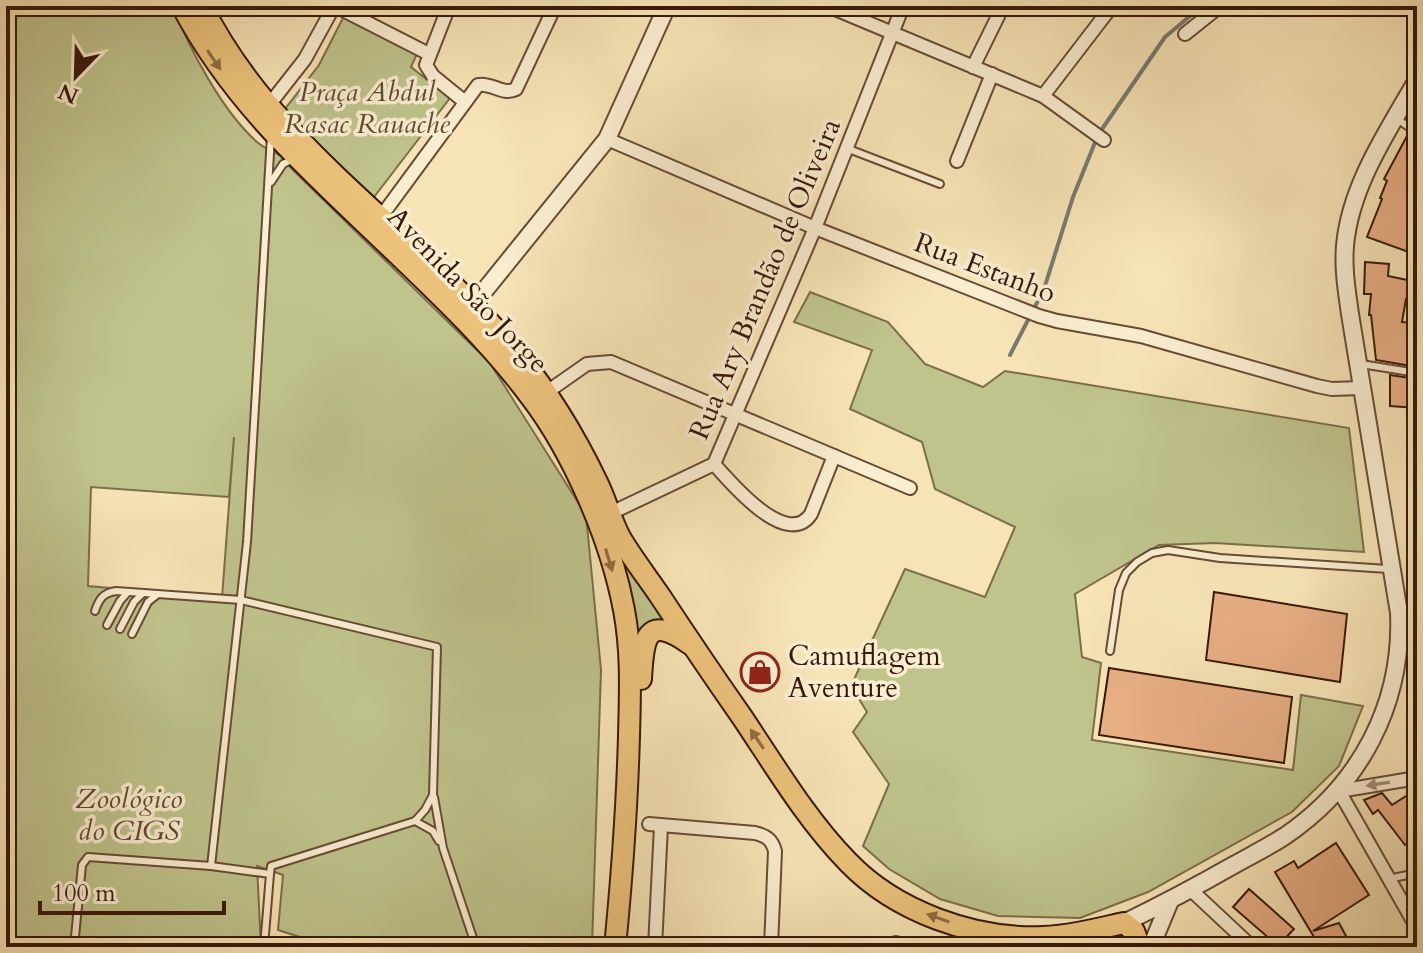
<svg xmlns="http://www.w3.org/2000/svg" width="1423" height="953" font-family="Cardo,serif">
  <rect width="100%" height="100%" fill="#f7e4b6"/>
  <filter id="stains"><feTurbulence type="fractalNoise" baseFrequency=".0025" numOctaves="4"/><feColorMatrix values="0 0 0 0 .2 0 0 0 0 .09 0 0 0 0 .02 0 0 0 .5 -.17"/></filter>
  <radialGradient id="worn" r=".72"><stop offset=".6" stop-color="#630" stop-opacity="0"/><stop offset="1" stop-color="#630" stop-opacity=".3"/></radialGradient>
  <g fill="#bfc38c" stroke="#7b6e4a" stroke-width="2" fill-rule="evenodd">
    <path d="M6,6H173C189,49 223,112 257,142C266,150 280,155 290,160V167L490,363L586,515L601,670L592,947H331L278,930L283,875L257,866L261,947H6ZM234,437L222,598L88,586L91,487L229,497Z"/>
    <polygon points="345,14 420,47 411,67 450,98 371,201 285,109 319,65"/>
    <polygon points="810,292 888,322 925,364 983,387 1005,371 1349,428 1364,552 1215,543 1159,545 1075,594 1082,657 1101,663 1092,740 1293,770 1301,695 1363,706 1339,766 1292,812 1148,892 1080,918 998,916 940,899 889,869 863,846 889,784 853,732 867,712 851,686 905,569 985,597 1015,527 935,489 922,442 850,409 872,350 794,322"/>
    <polygon points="621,548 675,629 649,627 638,635 636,680"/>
  </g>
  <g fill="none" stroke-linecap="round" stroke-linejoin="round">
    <polyline stroke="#777a72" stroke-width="4" points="1010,355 1044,289 1073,197 1098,135 1165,37 1202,6"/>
  </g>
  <g fill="#e8ae84" stroke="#371808" stroke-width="2">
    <polygon points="1408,134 1417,139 1417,179 1409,195 1409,199 1417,203 1417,255 1367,237 1382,199 1380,198 1387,181 1384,179"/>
    <polygon points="1365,262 1389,264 1388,276 1417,282 1417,301 1406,299 1402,322 1417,324 1417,367 1376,360 1371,315 1369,315 1371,294 1364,294"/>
    <polygon points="1390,375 1417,379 1417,408 1390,406"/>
    <polygon points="1214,592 1347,614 1340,682 1206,660"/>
    <polygon points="1109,668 1292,697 1284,763 1099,735"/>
    <polygon points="1417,789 1417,837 1405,845 1378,810 1373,814 1364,800 1382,793 1392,805"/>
    <polygon points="1336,843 1369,895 1313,931 1339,923 1352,947 1320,947 1275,872 1294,861 1298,868"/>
    <polygon points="1249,889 1294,929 1278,946 1233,907"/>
  </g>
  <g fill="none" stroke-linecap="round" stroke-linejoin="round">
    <g stroke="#674b34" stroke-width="10">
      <g id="service">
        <polyline points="1404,104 1417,109"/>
        <polyline points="1396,118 1417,133"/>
        <polyline points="846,148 940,184"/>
        <polyline points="271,182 283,164 293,159"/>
        <polyline points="1361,364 1417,373"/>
        <polyline points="107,625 120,601 128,592"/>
        <polyline points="120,629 134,602 143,593"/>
        <polyline points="132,634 148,602 158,594"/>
        <polyline points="1110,651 1119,590 1126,573 1137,562 1152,553 1168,550 1220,558 1388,569"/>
        <polyline points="434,797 443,848 476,947"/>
        <polyline points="415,821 433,831 439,841"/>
        <polyline points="211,866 247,542 271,136"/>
        <polyline points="1388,879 1417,873"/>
        <path d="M74,947L82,865L88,857L211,866L270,874L271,866L415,821L425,810L433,795L437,647L241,600L116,591C103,593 99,599 95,611"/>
        <polyline points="264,947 270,874"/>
      </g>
    </g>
    <g stroke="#674b34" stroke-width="16">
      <g id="minor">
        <polyline points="335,6 429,54"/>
        <polyline points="449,6 426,65 433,76 465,102"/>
        <polyline points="828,6 1043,96 1104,140"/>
        <polyline points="1185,34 1220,6"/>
        <polyline points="973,67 1003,6"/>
        <polyline points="1043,96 1112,6"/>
        <polyline points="269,105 305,59 334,6"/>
        <polyline points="607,139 815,228 1039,316 1057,321 1141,336 1317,386 1332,389 1361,388"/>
        <polyline points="957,161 992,74"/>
        <path d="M380,218L478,85C492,82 502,96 516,89L555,6"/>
        <polyline points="547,392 587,364 611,362 910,488"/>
        <path d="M714,464C730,482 787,550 811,514L834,456"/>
        <polyline points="611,513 714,464 815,228 903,6"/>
        <polyline points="1417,778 1339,791 1417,928"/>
        <path d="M649,824L755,833C767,836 772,840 775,851L771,947"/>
        <polyline points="1190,889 1252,947"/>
        <polyline points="655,947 661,826"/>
        <polyline points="896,947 896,943"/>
      </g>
    </g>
    <g stroke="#674b34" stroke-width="20">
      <g id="tertiary">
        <polyline points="472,306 607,139 667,6"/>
        <path d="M1124,923C1161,905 1197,886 1232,866C1250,856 1268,847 1285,836C1360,785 1403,704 1399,613L1350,314C1347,292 1343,269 1345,246C1350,186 1388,131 1417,80"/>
        <polyline points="1151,947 1170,901"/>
      </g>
    </g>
    <g stroke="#371808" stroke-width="24">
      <g id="primary">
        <path d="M182,6C234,105 311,171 390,247C439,294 489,341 530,396C573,452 611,540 624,610C632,652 630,694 629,736C627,808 622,876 615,947"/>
        <path d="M202,6C272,148 418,234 516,353C549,393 575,436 597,482C606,500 611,521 621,539C633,559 647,577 660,596C687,637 714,677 742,717C775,766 806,819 848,862C895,911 974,940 1043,937C1070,936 1097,929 1124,923L1134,931L1140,947"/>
        <path d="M641,679C643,640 645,612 690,644"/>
      </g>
    </g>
    <use href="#service" stroke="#faedd0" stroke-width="6"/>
    <use href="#minor" stroke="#faedd0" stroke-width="12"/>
    <use href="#tertiary" stroke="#faedd0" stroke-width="16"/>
    <use href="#primary" stroke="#ecc27b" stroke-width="20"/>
  </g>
  <defs><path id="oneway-solid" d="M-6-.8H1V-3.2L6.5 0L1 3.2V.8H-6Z" transform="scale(2)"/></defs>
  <g fill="#926d42">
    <use href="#oneway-solid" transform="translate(214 60) rotate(56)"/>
    <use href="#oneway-solid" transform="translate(609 560) rotate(73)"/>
    <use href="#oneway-solid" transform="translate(757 739) rotate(-124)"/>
    <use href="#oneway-solid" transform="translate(938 918) rotate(-160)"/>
  </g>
  <use fill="#a28d76" href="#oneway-solid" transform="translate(1378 784) rotate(171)"/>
  <defs>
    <g id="shop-ring" transform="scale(2)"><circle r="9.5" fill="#faedd0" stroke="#8f2418" stroke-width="1.5"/><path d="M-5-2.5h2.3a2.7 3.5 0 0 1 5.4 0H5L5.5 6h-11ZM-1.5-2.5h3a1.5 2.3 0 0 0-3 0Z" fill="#8f2418"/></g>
  </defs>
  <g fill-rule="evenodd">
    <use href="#shop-ring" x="760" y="672"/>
  </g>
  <g text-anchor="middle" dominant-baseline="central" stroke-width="7" stroke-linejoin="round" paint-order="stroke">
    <g font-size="28" font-style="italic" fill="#604b30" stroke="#faedd0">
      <text x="367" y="92">Praça Abdul<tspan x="367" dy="32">Rasac Rauache</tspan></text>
      <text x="129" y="799">Zoológico<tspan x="129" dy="32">do CIGS</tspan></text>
    </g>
    <g font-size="28" fill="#371808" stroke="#faedd0">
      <text transform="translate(985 268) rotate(21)">Rua Estanho</text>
      <text transform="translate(765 279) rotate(-67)">Rua Ary Brandão de Oliveira</text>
      <text transform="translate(468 290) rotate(46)">Avenida São Jorge</text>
    </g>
    <g font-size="28" fill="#371808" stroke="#faedd0" text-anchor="start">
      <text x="788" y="656">Camuflagem<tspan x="788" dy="32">Aventure</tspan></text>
    </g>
  </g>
  <rect width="1423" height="953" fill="none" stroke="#f7e4b6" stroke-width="32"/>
  <rect x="8" y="8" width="1407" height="937" fill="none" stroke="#371808" stroke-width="4"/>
  <rect x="16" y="16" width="1391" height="921" fill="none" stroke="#371808" stroke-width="2"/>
  <g transform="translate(76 76) rotate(203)" stroke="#faedd0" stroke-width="6" paint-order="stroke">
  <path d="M0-6L14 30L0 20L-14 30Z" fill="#371808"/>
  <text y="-12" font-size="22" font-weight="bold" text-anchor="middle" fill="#371808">N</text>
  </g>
  <path d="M40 901v12h184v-12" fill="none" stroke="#371808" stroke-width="4"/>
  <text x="52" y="901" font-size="24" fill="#371808" stroke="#faedd0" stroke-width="6" paint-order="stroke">100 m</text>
  <rect width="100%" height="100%" filter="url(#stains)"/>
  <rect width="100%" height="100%" fill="url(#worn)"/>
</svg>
